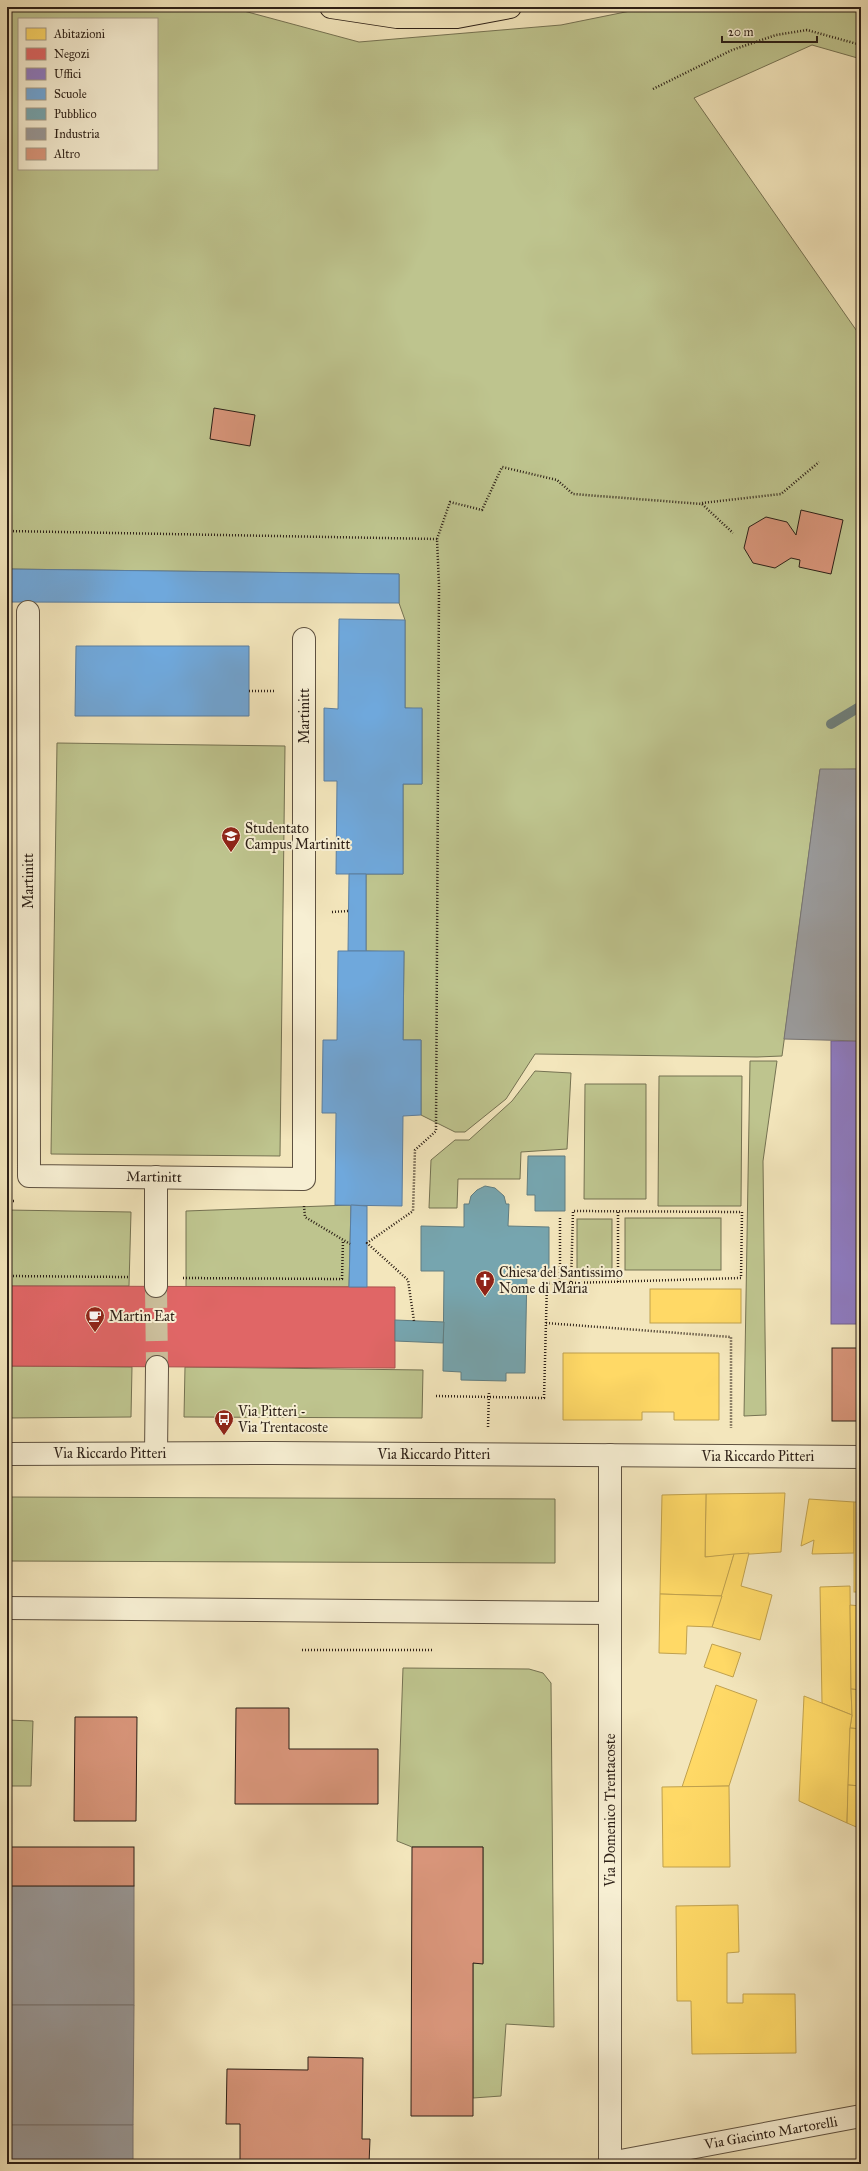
<svg xmlns="http://www.w3.org/2000/svg" width="868" height="2171" font-family="'IM FELL Great Primer',serif">
  <rect width="100%" height="100%" fill="#f3e6bc"/>
  <filter id="stains"><feTurbulence type="fractalNoise" baseFrequency=".005" numOctaves="4"/><feColorMatrix values="0 0 0 0 .2 0 0 0 0 .09 0 0 0 0 .02 0 0 0 .5 -.17"/></filter>
  <radialGradient id="worn" r=".72"><stop offset=".6" stop-color="#630" stop-opacity="0"/><stop offset="1" stop-color="#630" stop-opacity=".3"/></radialGradient>
  <g fill="#bec48e" stroke="#757252" fill-rule="evenodd">
    <path d="M7,7H229L359,42L561,25L650,7H861V59L812,45L694,98L861,337V769L820,770L782,1056L757,1057L535,1054L506,1099L465,1132H455L421,1115V1040H403L404,952L366,951V874H403V784H422V709L405,708V620L399,603V574L7,569ZM19,19H157V169H19Z"/>
    <polygon points="57,743 285,746 280,1156 51,1154"/>
    <polygon points="750,1061 777,1061 763,1161 766,1415 744,1416"/>
    <polygon points="535,1071 571,1073 567,1149 521,1152 520,1179 458,1179 457,1208 429,1208 431,1160 455,1140 469,1140 512,1101"/>
    <polygon points="659,1076 742,1076 741,1206 658,1206"/>
    <polygon points="585,1084 646,1084 646,1199 584,1199"/>
    <polygon points="351,1205 349,1287 186,1287 186,1211"/>
    <polygon points="7,1210 131,1212 129,1286 7,1286"/>
    <rect x="625" y="1218" width="96" height="52"/>
    <rect x="577" y="1219" width="35" height="57"/>
    <polygon points="7,1366 132,1367 131,1417 7,1418"/>
    <polygon points="185,1367 423,1370 422,1418 184,1417"/>
    <polygon points="7,1497 555,1499 555,1563 7,1561"/>
    <polygon points="403,1668 529,1669 543,1673 551,1683 554,2027 506,2024 501,2096 473,2098 473,1963 483,1963 483,1847 412,1847 397,1841"/>
    <polygon points="7,1720 33,1721 31,1786 7,1786"/>
  </g>
  <g fill="#ffd966" stroke="#c0a14e">
    <rect x="650" y="1289" width="91" height="34"/>
    <polygon points="563,1353 719,1353 719,1420 674,1420 674,1412 642,1412 642,1420 563,1420"/>
    <polygon points="785,1493 781,1552 705,1557 706,1494"/>
    <polygon points="706,1494 705,1557 734,1554 722,1596 660,1594 662,1495"/>
    <polygon points="809,1499 854,1502 854,1553 812,1554 814,1540 801,1546"/>
    <rect x="854" y="1502" width="7" height="90"/>
    <polygon points="749,1553 741,1586 772,1595 760,1640 712,1627 734,1554"/>
    <polygon points="850,1586 851,1689 852,1715 822,1703 820,1587"/>
    <polygon points="660,1594 722,1596 712,1627 687,1626 686,1654 659,1653"/>
    <polygon points="850,1605 861,1606 861,1690 851,1689"/>
    <polygon points="712,1644 741,1653 733,1677 704,1667"/>
    <polygon points="716,1685 757,1700 729,1786 682,1787"/>
    <polygon points="851,1689 861,1690 861,1729 850,1728 852,1715"/>
    <polygon points="804,1696 852,1715 850,1728 847,1823 799,1801"/>
    <polygon points="850,1728 861,1729 861,1786 848,1785"/>
    <polygon points="848,1785 861,1786 861,1829 847,1823"/>
    <polygon points="729,1786 730,1867 663,1867 662,1787"/>
    <polygon points="738,1905 739,1952 727,1953 727,2003 743,2003 743,1994 795,1994 796,2053 692,2054 691,2001 677,2001 676,1906"/>
  </g>
  <polygon fill="#e06666" stroke="#aa514e" points="7,1286 395,1287 395,1368 7,1366"/>
  <rect fill="#8e7cc3" stroke="#71608f" x="831" y="1041" width="30" height="283"/>
  <g fill="#6fa8dc" stroke="#5b7fa1">
    <polygon points="7,569 399,574 399,603 7,602"/>
    <polygon points="339,619 405,620 405,708 422,708 422,784 403,784 403,874 336,874 337,781 324,781 324,708 338,709"/>
    <polygon points="76,646 249,646 249,716 75,716"/>
    <polygon points="349,874 366,874 366,951 348,951"/>
    <polygon points="338,951 404,951 403,1040 421,1040 421,1115 403,1116 402,1206 335,1205 336,1113 322,1113 323,1040 337,1040"/>
    <polygon points="351,1205 367,1206 367,1287 349,1287"/>
  </g>
  <g fill="#76a5af" stroke="#607d81">
    <polygon points="528,1156 565,1156 565,1211 535,1211 535,1195 527,1195"/>
    <polygon points="485,1186 495,1188 504,1196 506,1204 509,1204 508,1226 549,1227 549,1272 527,1271 525,1373 506,1373 506,1381 461,1380 461,1372 443,1371 444,1271 421,1271 421,1226 464,1227 464,1204 469,1204 471,1196 477,1190"/>
    <polygon points="395,1320 444,1322 443,1343 395,1341"/>
  </g>
  <g fill="#999" stroke="#787472">
    <polygon points="820,769 861,769 861,1041 784,1039"/>
    <rect x="7" y="1886" width="127" height="119"/>
    <polygon points="7,2005 134,2005 133,2125 7,2125"/>
    <rect x="7" y="2125" width="126" height="39"/>
  </g>
  <g fill="none" stroke-linecap="round" stroke-linejoin="round">
    <polyline stroke="#707e78" stroke-width="10" points="831,724 861,706"/>
  </g>
  <g fill="#d8957a" stroke="#2c1f16">
    <polygon points="214,408 255,415 250,446 210,439"/>
    <polygon points="801,510 843,520 831,574 799,567 800,560 791,558 775,568 753,563 744,548 749,527 766,517 787,522 796,535"/>
    <rect x="832" y="1348" width="29" height="73"/>
    <polygon points="236,1708 289,1708 289,1749 378,1749 378,1804 235,1804"/>
    <polygon points="75,1717 137,1717 136,1821 74,1821"/>
    <rect x="7" y="1847" width="127" height="39"/>
    <polygon points="412,1847 483,1847 483,1964 473,1963 473,2116 411,2116"/>
    <polygon points="308,2057 363,2058 362,2139 370,2139 369,2164 240,2164 240,2124 226,2124 227,2069 308,2070"/>
    <polygon points="444,2161 536,2163 536,2164 444,2164"/>
  </g>
  <g fill="none" stroke-linecap="round" stroke-linejoin="round">
    <polyline stroke="#cbbe9b" stroke-width="22" stroke-dasharray="22 11" stroke-linecap="butt" points="156,1286 157,1367"/>
    <g stroke="#5e5140" stroke-width="24">
      <g id="minor">
        <polyline points="28,612 29,1176 304,1179 304,639"/>
        <polyline points="156,1177 156,1286"/>
        <polyline points="156,1453 157,1367"/>
        <polyline points="7,1454 272,1453 861,1457"/>
        <polyline points="7,1608 610,1613"/>
        <polyline points="610,2163 861,2116"/>
        <polyline points="610,2164 610,1455"/>
      </g>
    </g>
    <g stroke="#2c1f16" stroke-width="24">
      <polyline id="highway" points="331,7 397,17 457,17 510,7"/>
    </g>
    <g stroke="#2c1f16" stroke-width="2.5" stroke-dasharray="1 2" stroke-linecap="butt">
      <polyline points="653,89 732,50 776,35 807,30 861,45"/>
      <polyline points="702,503 781,494 819,462"/>
      <polyline points="7,531 437,539 439,585 436,1131 415,1150 413,1211 367,1243 408,1280 414,1321"/>
      <polyline points="437,539 450,502 482,510 502,467 557,480 573,494 702,504 733,533"/>
      <polyline points="249,691 275,691"/>
      <polyline points="332,912 348,911"/>
      <polyline points="9,1196 9,1201 15,1201"/>
      <polyline points="304,1206 305,1217 350,1244"/>
      <polyline points="618,1212 618,1282"/>
      <polyline points="7,1276 128,1277"/>
      <polyline points="183,1278 342,1279 343,1240"/>
      <polyline points="560,1283 571,1283 741,1278 742,1212 573,1211 571,1283"/>
      <polyline points="546,1323 731,1337 731,1428"/>
      <polyline points="436,1396 544,1398 547,1283 560,1283 560,1216"/>
      <polyline points="488,1427 489,1392"/>
      <polyline points="302,1650 432,1650"/>
    </g>
    <use href="#minor" stroke="#f7efd3" stroke-width="22"/>
    <use href="#highway" stroke="#f3e6bc" stroke-width="22"/>
  </g>
  <defs>
    <g id="university-pin" transform="scale(1)"><path d="M0 17L-7.5 6A9.5 9.5 0 1 1 7.5 6Z" fill="#8f2418" stroke="#f7efd3"/><path d="M0-5L7-2L0 1L-7-2ZM-4 1L0 2.5L4 1V4Q0 6-4 4Z" fill="#fff"/></g>
    <g id="church-pin" transform="scale(1)"><path d="M0 17L-7.5 6A9.5 9.5 0 1 1 7.5 6Z" fill="#8f2418" stroke="#f7efd3"/><path d="M-1.2-6h2.4v3.5h3.3v2.4h-3.3V6h-2.4V-.1h-3.3v-2.4h3.3Z" fill="#fff"/></g>
    <g id="cafe-pin" transform="scale(1)"><path d="M0 17L-7.5 6A9.5 9.5 0 1 1 7.5 6Z" fill="#8f2418" stroke="#f7efd3"/><path d="M-5.5-4.5H6V0H3Q3 3.5 0 3.5H-2.5Q-5.5 3.5-5.5 0ZM3-3.2v2h1.7v-2ZM-6 4.5H4V6H-6Z" fill="#fff"/></g>
    <g id="bus-pin" transform="scale(1)"><path d="M0 17L-7.5 6A9.5 9.5 0 1 1 7.5 6Z" fill="#8f2418" stroke="#f7efd3"/><path d="M-5-6H5V4H4V6H2V4H-2V6H-4V4H-5ZM-3.5-4V0h7V-4ZM-3.5 1.2v1.5H-2V1.2ZM2 1.2v1.5H3.5V1.2Z" fill="#fff"/></g>
  </defs>
  <g fill-rule="evenodd">
    <use href="#university-pin" x="231" y="836"/>
    <use href="#church-pin" x="485" y="1280"/>
    <use href="#cafe-pin" x="95" y="1316"/>
    <use href="#bus-pin" x="224" y="1419"/>
  </g>
  <g text-anchor="middle" dominant-baseline="central" stroke-width="4" stroke-linejoin="round" paint-order="stroke">
    <g font-size="14" fill="#2c1f16" stroke="#f7efd3">
      <text transform="translate(304 716) rotate(-90)">Martinitt</text>
      <text transform="translate(28 881) rotate(-90)">Martinitt</text>
      <text transform="translate(154 1177) rotate(1)">Martinitt</text>
      <text x="110" y="1453">Via Riccardo Pitteri</text>
      <text x="434" y="1454">Via Riccardo Pitteri</text>
      <text x="758" y="1456">Via Riccardo Pitteri</text>
      <text transform="translate(610 1810) rotate(-90)">Via Domenico Trentacoste</text>
      <text transform="translate(771 2133) rotate(-10)">Via Giacinto Martorelli</text>
    </g>
    <g font-size="14" fill="#2c1f16" stroke="#f7efd3" text-anchor="start">
      <text x="245" y="828">Studentato<tspan x="245" dy="16">Campus Martinitt</tspan></text>
      <text x="499" y="1272">Chiesa del Santissimo<tspan x="499" dy="16">Nome di Maria</tspan></text>
      <text x="109" y="1316">Martin Eat</text>
      <text x="238" y="1411">Via Pitteri -<tspan x="238" dy="16">Via Trentacoste</tspan></text>
    </g>
  </g>
  <rect width="868" height="2171" fill="none" stroke="#f3e6bc" stroke-width="24"/>
  <rect x="8" y="8" width="852" height="2155" fill="none" stroke="#2c1f16" stroke-width="2"/>
  <rect x="12" y="12" width="844" height="2147" fill="none" stroke="#2c1f16"/>
  <rect x="18" y="18" width="140" height="152" fill="#f7efd3" stroke="#a69c87"/>
  <rect x="26" y="28" width="20" height="12" fill="#ffd966" stroke="#a69c87"/>
  <text x="54" y="38" font-size="12" fill="#2c1f16">Abitazioni</text>
  <rect x="26" y="48" width="20" height="12" fill="#e06666" stroke="#a69c87"/>
  <text x="54" y="58" font-size="12" fill="#2c1f16">Negozi</text>
  <rect x="26" y="68" width="20" height="12" fill="#8e7cc3" stroke="#a69c87"/>
  <text x="54" y="78" font-size="12" fill="#2c1f16">Uffici</text>
  <rect x="26" y="88" width="20" height="12" fill="#6fa8dc" stroke="#a69c87"/>
  <text x="54" y="98" font-size="12" fill="#2c1f16">Scuole</text>
  <rect x="26" y="108" width="20" height="12" fill="#76a5af" stroke="#a69c87"/>
  <text x="54" y="118" font-size="12" fill="#2c1f16">Pubblico</text>
  <rect x="26" y="128" width="20" height="12" fill="#999999" stroke="#a69c87"/>
  <text x="54" y="138" font-size="12" fill="#2c1f16">Industria</text>
  <rect x="26" y="148" width="20" height="12" fill="#d8957a" stroke="#a69c87"/>
  <text x="54" y="158" font-size="12" fill="#2c1f16">Altro</text>
  <path d="M722 36v6h95v-6" fill="none" stroke="#2c1f16" stroke-width="2"/>
  <text x="728" y="36" font-size="12" fill="#2c1f16" stroke="#f7efd3" stroke-width="3" paint-order="stroke">20 m</text>
  <rect width="100%" height="100%" filter="url(#stains)"/>
  <rect width="100%" height="100%" fill="url(#worn)"/>
</svg>
